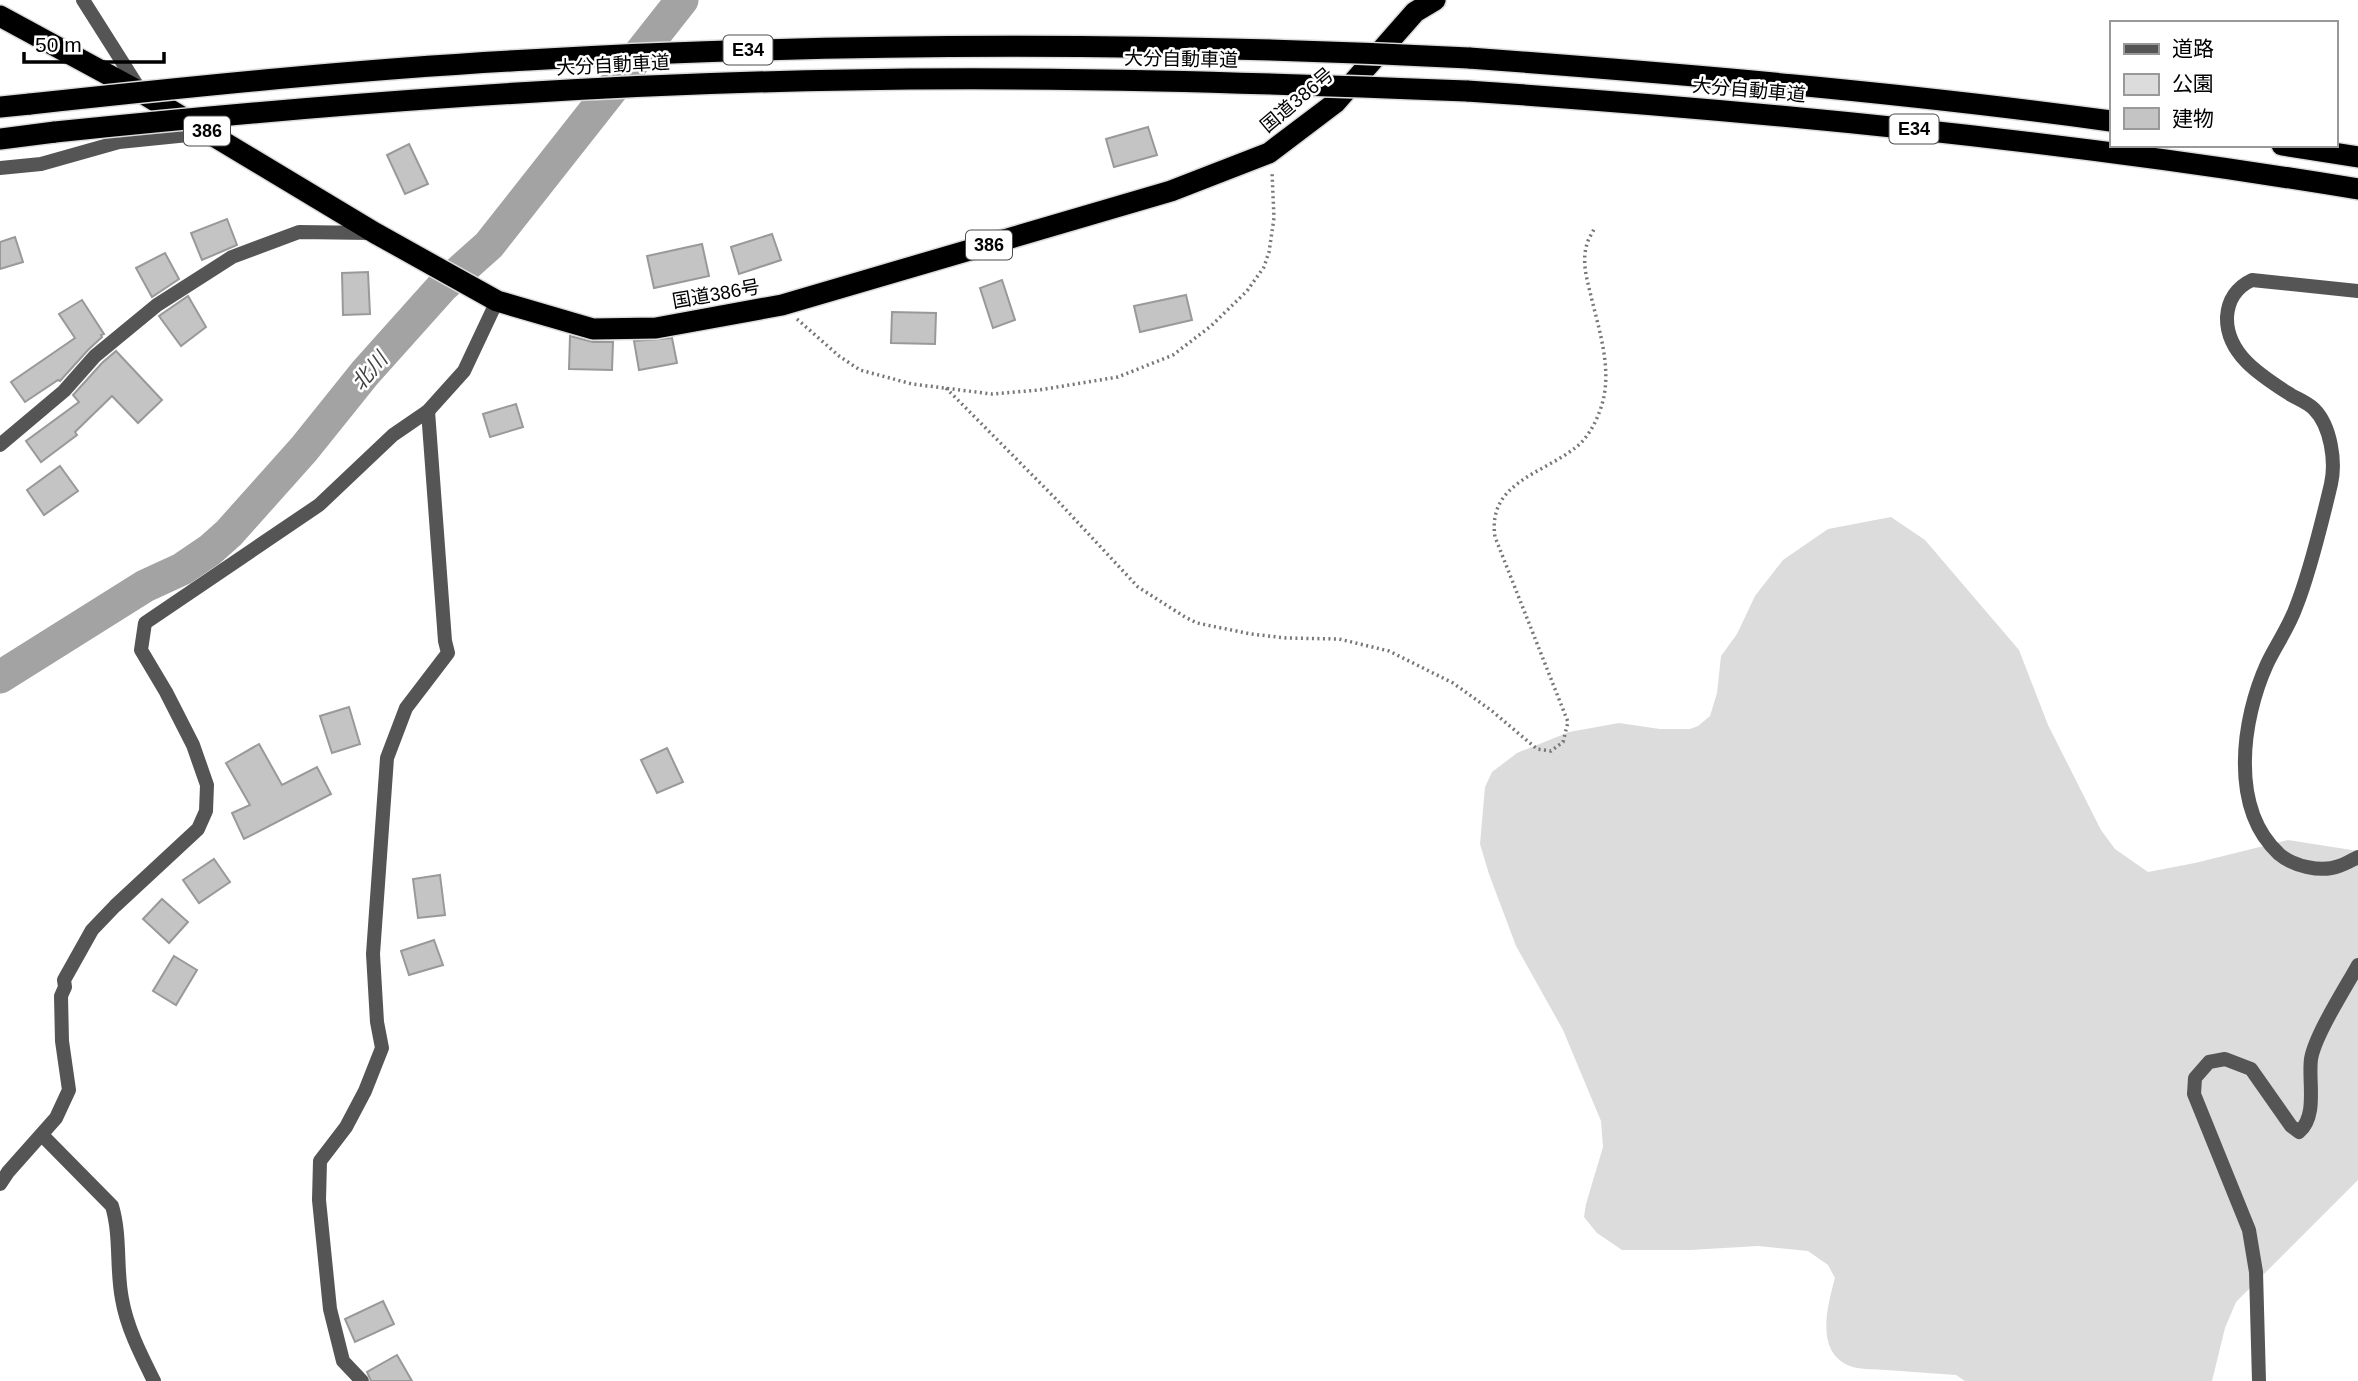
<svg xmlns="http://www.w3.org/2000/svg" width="2358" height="1381" font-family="Helvetica,'Noto Sans JP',sans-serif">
  <rect width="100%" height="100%" fill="#fff"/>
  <path fill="#dcdcdc" d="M1891,517L1925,540L2019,650L2048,725L2101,830L2115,849L2148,872L2195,863L2288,840L2358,851V1180L2236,1302L2225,1328L2212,1381H1965L1956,1375C1932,1373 1909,1372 1886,1370C1875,1369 1864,1370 1853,1367C1814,1355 1827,1307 1835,1278L1828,1265L1808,1251L1758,1246L1690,1250H1622L1597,1233L1584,1217L1586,1204L1603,1147L1601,1121L1563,1030L1516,946L1489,874L1480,844L1485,787L1492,772L1517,753L1569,732L1619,723L1660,729H1690L1698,726L1710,716L1717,693L1721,656L1737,634L1755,596L1783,560L1828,529Z"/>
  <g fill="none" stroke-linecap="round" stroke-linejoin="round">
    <polyline stroke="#a3a3a3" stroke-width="33" points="0,677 145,586 182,569 210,550 229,533 304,449 365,373 442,287 489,245 682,0"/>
  </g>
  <g fill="#c4c4c4" stroke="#999" stroke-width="2">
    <polygon points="1148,127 1157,155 1114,167 1106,139"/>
    <polygon points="409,144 428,184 405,194 387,155"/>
    <polygon points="227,219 237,245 202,260 191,233"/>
    <polygon points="772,234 781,260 739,274 731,247"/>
    <polygon points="15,237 23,262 0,269 0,242"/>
    <polygon points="702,244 709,276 654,288 647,256"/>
    <polygon points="165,253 179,279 152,297 136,268"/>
    <polygon points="368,272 370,314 343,315 342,273"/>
    <polygon points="1002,280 1015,320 993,328 980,288"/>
    <polygon points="1186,295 1192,320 1140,332 1134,306"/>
    <polygon points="188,296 206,327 181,346 159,316"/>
    <polygon points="82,300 104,334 101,335 102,337 88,350 60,381 58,380 25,402 11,382 75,338 59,314"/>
    <polygon points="892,312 936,313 935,344 891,343"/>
    <polygon points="570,336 593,342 613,342 612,370 569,369"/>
    <polygon points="672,338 677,363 639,370 634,341"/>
    <polygon points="116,351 162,400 138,423 112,396 75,432 77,435 41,462 26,441 79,402 73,395 102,363"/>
    <polygon points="516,404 523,427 490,437 483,414"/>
    <polygon points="60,466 78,491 44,515 27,490"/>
    <polygon points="349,707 360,744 332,753 320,716"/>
    <polygon points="259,744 282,785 317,767 331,794 244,839 232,813 250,805 226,763"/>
    <polygon points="667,748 683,782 657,793 641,760"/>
    <polygon points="214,859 230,882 199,903 183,880"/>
    <polygon points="440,875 445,915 418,918 413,879"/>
    <polygon points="162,899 188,922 169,943 143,919"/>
    <polygon points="434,940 443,965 409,975 401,951"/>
    <polygon points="174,956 197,970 176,1005 153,991"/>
    <polygon points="383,1301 394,1324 355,1342 345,1319"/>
    <polygon points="397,1355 412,1381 371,1381 367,1372"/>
  </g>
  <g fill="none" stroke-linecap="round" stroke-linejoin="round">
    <g stroke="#dbdbdb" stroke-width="24">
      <g id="highway">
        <polyline points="0,16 142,93 375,233 497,301 593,329 656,328 782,305 1171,191 1269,153 1335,103 1415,12 1435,0"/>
        <path d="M1469,58C1684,74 1898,92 2111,121"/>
        <path d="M1467,91C1765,111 2063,140 2358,189"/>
        <polyline points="0,107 30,104"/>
        <polyline points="0,139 55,132"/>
        <polyline points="2282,145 2358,157"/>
      </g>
    </g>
    <g stroke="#777" stroke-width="3.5" stroke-dasharray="2 3.5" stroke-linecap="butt">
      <polyline points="797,319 839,356 860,370 912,384 992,394 1039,390 1118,377 1173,355 1211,326 1247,291 1264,267 1269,252 1274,218 1272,172"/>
      <path d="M946,388L1055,498L1138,587L1185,617L1197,623L1251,634L1286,638L1339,639L1389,651L1453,683L1492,711L1537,749L1551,751L1563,742L1568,722L1495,537C1487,483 1542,474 1575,448C1586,440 1594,426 1599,413C1615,374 1599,331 1590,292C1586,276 1582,260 1587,244C1588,239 1592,234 1594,229"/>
    </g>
    <g stroke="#555" stroke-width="14">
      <polyline points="83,0 140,90"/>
      <polyline points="0,168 41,164 119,142 208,133"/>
      <path d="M2358,291L2252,280C2237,287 2228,300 2227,317C2226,355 2263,377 2291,395C2298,399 2308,403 2314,409C2331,426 2336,462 2331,484C2322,522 2310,572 2296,607C2289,627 2276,645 2267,664C2242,719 2229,808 2279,854C2293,866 2321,873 2339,866C2346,864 2352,860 2358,857"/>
      <polyline points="0,445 64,391 95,356 157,305 232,257 299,232 371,233"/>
      <path d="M42,1135L112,1206C121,1236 116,1269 122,1299C127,1328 141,1355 154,1381"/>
      <polyline points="0,1184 8,1172 56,1118 69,1090 62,1041 61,996 65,987 64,980 92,930 115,906 198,829 206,811 207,785 193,745 166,692 141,650 145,623 319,505 393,435 428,411 464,371 497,301"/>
      <polyline points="362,1381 343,1361 330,1309 319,1200 320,1161 346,1127 365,1091 382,1048 377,1022 373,954 387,758 406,708 448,653 445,641 428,411"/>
      <path d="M2259,1381L2256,1272L2249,1230L2194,1094L2195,1078L2209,1062L2225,1059L2251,1069L2291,1126L2299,1132C2318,1116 2308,1081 2311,1059C2315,1035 2346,987 2358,965"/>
    </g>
    <use href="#highway" stroke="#000" stroke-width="21"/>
    <g stroke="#dbdbdb" stroke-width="24" stroke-linecap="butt">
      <g id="highway-bridge">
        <path d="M30,104C196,86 361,69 528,60C842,42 1155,42 1469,58"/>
        <path d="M55,132C318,105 583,84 849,80C1055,76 1261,83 1467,91"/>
      </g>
    </g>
    <use href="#highway-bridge" stroke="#000" stroke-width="21"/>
  </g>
  <g text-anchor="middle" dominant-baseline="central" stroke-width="5" stroke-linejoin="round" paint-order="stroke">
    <g fill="#fff" stroke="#4c4c4c" stroke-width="2">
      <rect x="723.5" y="35.5" width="49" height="29" rx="5"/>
      <rect x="1889.5" y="114.5" width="49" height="29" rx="5"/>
      <rect x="184" y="116.5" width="46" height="29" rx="5"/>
      <rect x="966" y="230.5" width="46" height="29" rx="5"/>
    </g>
    <g font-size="18" font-weight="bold" fill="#000">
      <text x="748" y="50">E34</text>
      <text x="1914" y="129">E34</text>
      <text x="207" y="131">386</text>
      <text x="989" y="245">386</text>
    </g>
    <g font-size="19" fill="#000" stroke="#fff">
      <text transform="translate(1181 59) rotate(1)">大分自動車道</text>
      <text transform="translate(613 65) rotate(-3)">大分自動車道</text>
      <text transform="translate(1749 90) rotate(5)">大分自動車道</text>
      <text transform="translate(1297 100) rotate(-40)">国道386号</text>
      <text transform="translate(716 294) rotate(-10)">国道386号</text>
    </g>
    <g font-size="21" font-style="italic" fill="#444" stroke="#fff">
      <text transform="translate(369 371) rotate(-49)">北川</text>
    </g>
  </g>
  <rect x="2110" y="21" width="228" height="126" fill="#ffffff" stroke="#999999" stroke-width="2"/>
  <rect x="2124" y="44" width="35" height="10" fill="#555555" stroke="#999999" stroke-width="2"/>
  <text x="2172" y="56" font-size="21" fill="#000000">道路</text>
  <rect x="2124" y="74" width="35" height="21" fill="#dcdcdc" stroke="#999999" stroke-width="2"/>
  <text x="2172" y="91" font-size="21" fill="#000000">公園</text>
  <rect x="2124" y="108" width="35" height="21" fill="#c4c4c4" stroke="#999999" stroke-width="2"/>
  <text x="2172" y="126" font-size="21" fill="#000000">建物</text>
  <path d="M24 52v10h140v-10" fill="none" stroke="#000000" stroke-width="3.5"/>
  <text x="35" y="52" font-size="21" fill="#000000" stroke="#ffffff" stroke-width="5" paint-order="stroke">50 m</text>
</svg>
